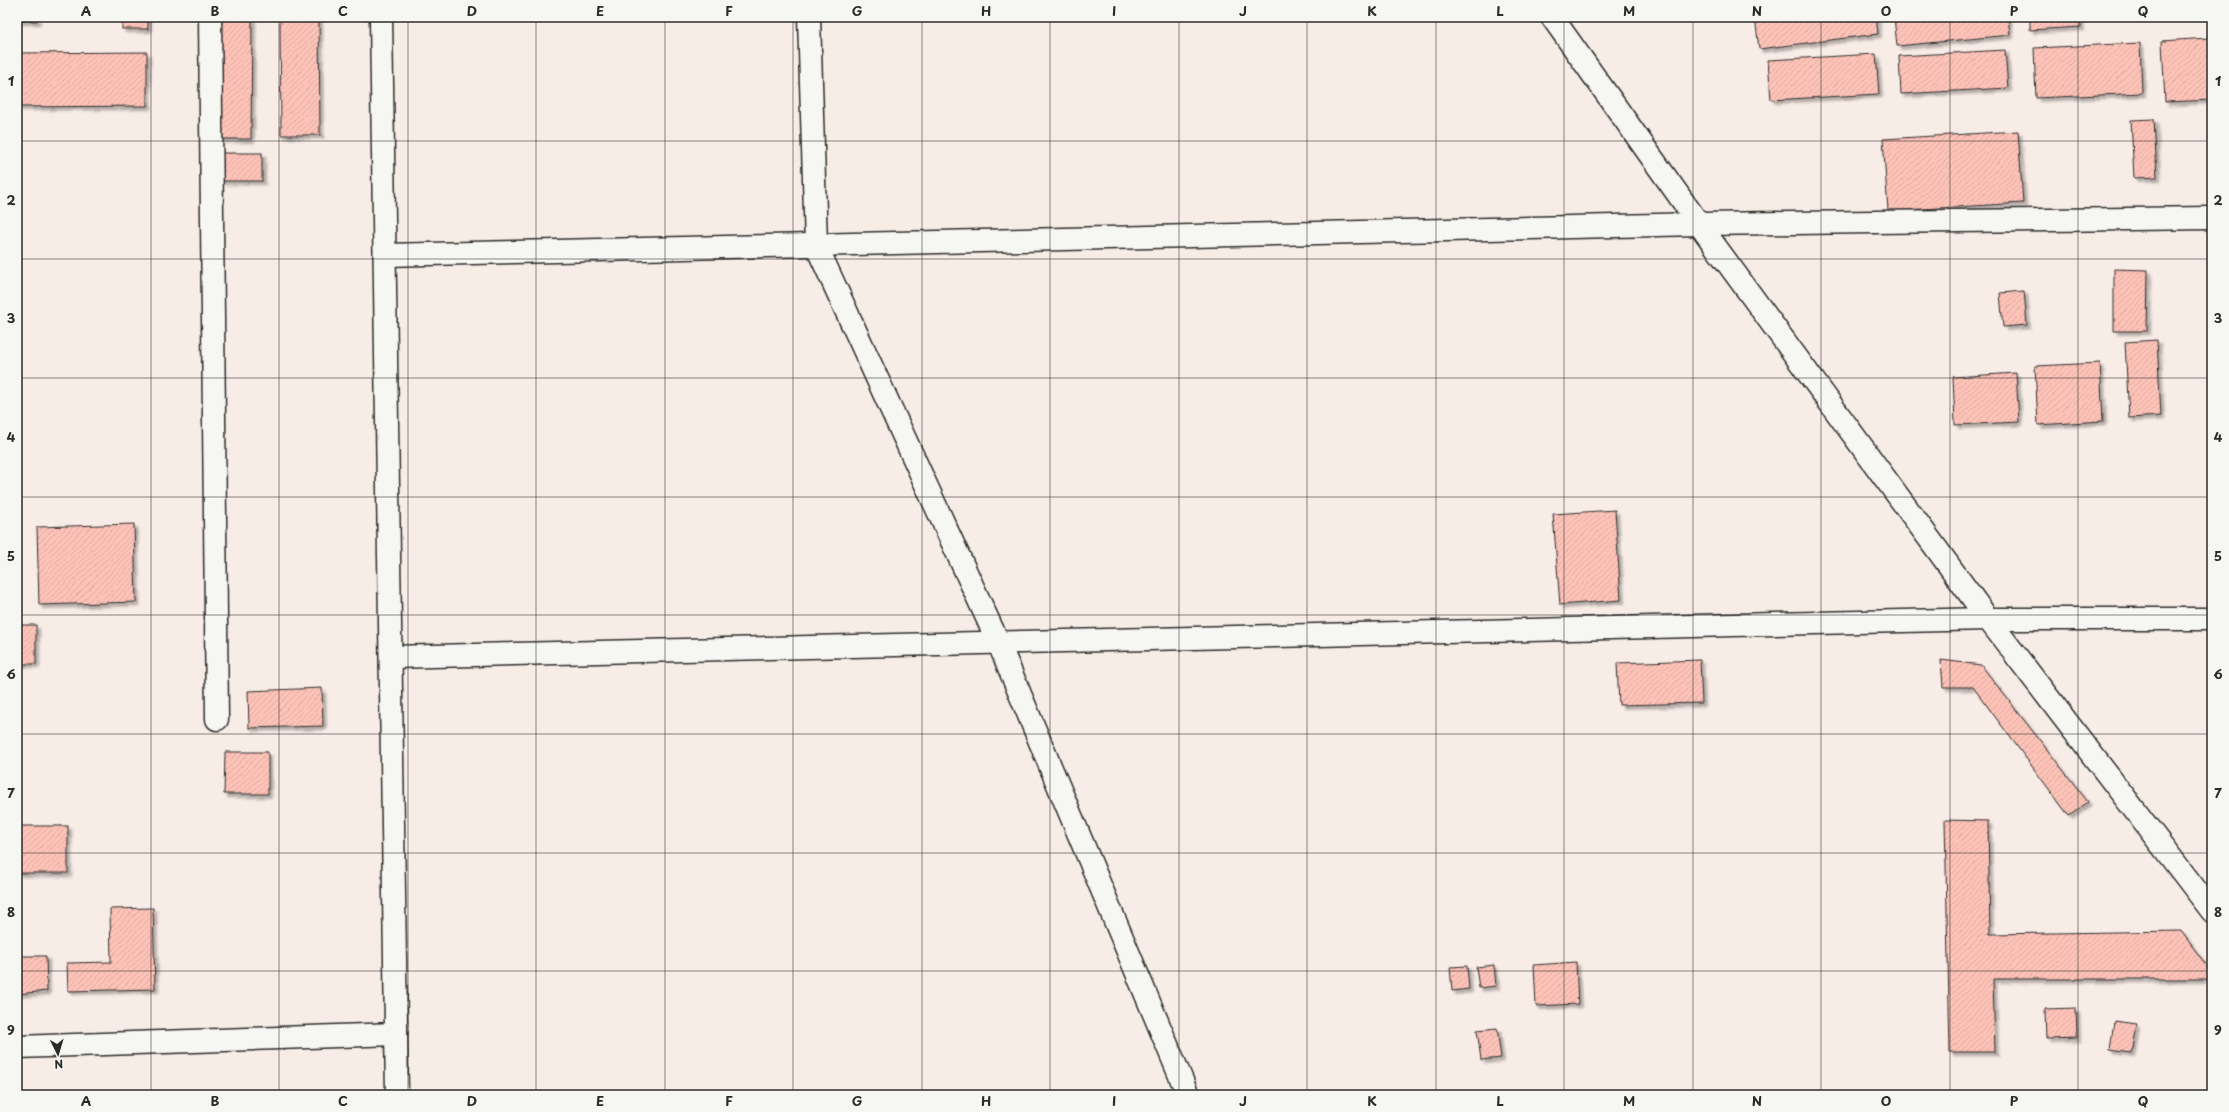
<svg xmlns="http://www.w3.org/2000/svg" width="2229" height="1112" font-family="'Playpen Sans',sans-serif">
  <defs>
    <pattern id="building-hatch" width="6" height="6" patternUnits="userSpaceOnUse"><rect width="6" height="6" fill="#fec3b8"/><path d="M-1 1l2-2M0 6l6-6M5 7l2-2" fill="none" stroke="#daa89e"/></pattern>
    <filter id="shadow"><feDropShadow dx="3.5" dy="3.5" stdDeviation="1" flood-color="#0004"/></filter>
  </defs>
  <rect width="100%" height="100%" fill="#f8ece6"/>
  <filter id="ink" filterUnits="userSpaceOnUse"><feTurbulence type="fractalNoise" baseFrequency=".025" numOctaves="2"/><feDisplacementMap in="SourceGraphic" scale="8" xChannelSelector="R" yChannelSelector="G"/><feConvolveMatrix kernelMatrix="1 2 1 2 8 2 1 2 1" color-interpolation-filters="sRGB"/></filter>
  <g filter="url(#ink)">
    <g fill="url(#building-hatch)" stroke="#2b2b2b" filter="url(#shadow)">
      <rect x="17" y="17" width="20" height="4"/>
      <rect x="122" y="17" width="26" height="12"/>
      <polygon points="218,17 252,17 251,139 217,139"/>
      <polygon points="280,17 319,17 320,135 281,135"/>
      <polygon points="1755,17 1876,17 1878,34 1759,49"/>
      <polygon points="1894,17 2008,17 2010,35 1897,46"/>
      <polygon points="2030,17 2080,17 2081,27 2030,30"/>
      <polygon points="2209,38 2212,100 2165,102 2162,41"/>
      <polygon points="2140,43 2142,93 2036,98 2034,48"/>
      <polygon points="2005,50 2008,88 1901,94 1899,56"/>
      <polygon points="147,52 147,106 17,107 17,53"/>
      <polygon points="1876,54 1879,94 1771,100 1768,60"/>
      <polygon points="2154,119 2157,177 2134,178 2131,120"/>
      <polygon points="2018,131 2023,203 1888,211 1883,139"/>
      <rect x="220" y="153" width="42" height="28"/>
      <polygon points="2114,269 2148,270 2147,331 2114,331"/>
      <polygon points="2024,291 2027,325 2003,327 2000,293"/>
      <polygon points="2157,340 2161,416 2129,418 2125,342"/>
      <polygon points="2100,363 2103,421 2038,425 2035,366"/>
      <polygon points="2016,373 2019,422 1955,425 1953,377"/>
      <polygon points="1615,510 1621,600 1560,605 1553,514"/>
      <polygon points="134,524 136,602 39,605 37,527"/>
      <rect x="17" y="625" width="19" height="39"/>
      <polygon points="1700,660 1702,703 1619,705 1617,663"/>
      <polygon points="1941,660 1981,665 2088,802 2069,816 1973,687 1943,687"/>
      <polygon points="322,688 323,726 249,728 248,691"/>
      <polygon points="225,752 268,752 268,794 224,794"/>
      <polygon points="1945,820 1988,821 1990,934 2181,931 2212,973 2212,979 1993,979 1995,1052 1950,1052"/>
      <rect x="17" y="826" width="51" height="47"/>
      <polygon points="153,908 155,989 68,991 67,963 111,962 110,909"/>
      <polygon points="17,956 46,956 47,991 17,994"/>
      <polygon points="1576,962 1578,1004 1536,1006 1534,965"/>
      <polygon points="1494,965 1496,986 1479,988 1476,967"/>
      <polygon points="1467,966 1469,989 1452,991 1450,967"/>
      <polygon points="2076,1008 2077,1038 2046,1039 2045,1009"/>
      <polygon points="2114,1021 2136,1024 2131,1053 2110,1050"/>
      <polygon points="1497,1028 1501,1058 1481,1060 1477,1030"/>
    </g>
    <g fill="none" stroke-linecap="round" stroke-linejoin="round">
      <g stroke="#2b2b2b" stroke-width="25">
        <g id="minor">
          <polyline points="210,17 217,719"/>
          <polyline points="381,17 397,1095"/>
          <polyline points="1552,17 1699,224 1988,619 2212,911"/>
          <polyline points="385,255 1699,224 2212,218"/>
          <polyline points="391,657 1988,619 2212,619"/>
          <polyline points="17,1047 396,1034"/>
        </g>
      </g>
      <g stroke="#2b2b2b" stroke-width="25">
        <polyline id="tertiary" points="809,17 816,245 999,644 1188,1095"/>
      </g>
      <use href="#minor" stroke="#f6f6f2" stroke-width="22"/>
      <use href="#tertiary" stroke="#f6f6f2" stroke-width="22"/>
    </g>
  </g>
  <path fill="none" stroke="#2b2b2b" stroke-width="1" stroke-opacity="0.55" d="M151,17V1095M279,17V1095M408,17V1095M536,17V1095M665,17V1095M793,17V1095M922,17V1095M1050,17V1095M1179,17V1095M1307,17V1095M1436,17V1095M1564,17V1095M1693,17V1095M1821,17V1095M1950,17V1095M2078,17V1095M17,141H2212M17,259H2212M17,378H2212M17,497H2212M17,615H2212M17,734H2212M17,853H2212M17,971H2212"/>
  <rect width="2229" height="1112" fill="none" stroke="#f6f6f2" stroke-width="44"/>
  <g transform="translate(58 1054) rotate(175)" stroke="#f6f6f2" stroke-width="3" paint-order="stroke">
  <path d="M0-3L7 15L0 10L-7 15Z" fill="#2b2b2b"/>
  <text y="-6" font-size="11" font-weight="bold" text-anchor="middle" fill="#2b2b2b">N</text>
  </g>
  <rect x="22" y="22" width="2185" height="1068" fill="none" stroke="#2b2b2b" stroke-width="1.5"/>
  <g font-size="13" text-anchor="middle" font-weight="bold" fill="#2b2b2b">
    <text x="86" y="16">A</text>
    <text x="215" y="16">B</text>
    <text x="343" y="16">C</text>
    <text x="472" y="16">D</text>
    <text x="600" y="16">E</text>
    <text x="729" y="16">F</text>
    <text x="857" y="16">G</text>
    <text x="986" y="16">H</text>
    <text x="1114" y="16">I</text>
    <text x="1243" y="16">J</text>
    <text x="1372" y="16">K</text>
    <text x="1500" y="16">L</text>
    <text x="1629" y="16">M</text>
    <text x="1757" y="16">N</text>
    <text x="1886" y="16">O</text>
    <text x="2014" y="16">P</text>
    <text x="2143" y="16">Q</text>
    <text x="11" y="86">1</text>
    <text x="2218" y="86">1</text>
    <text x="11" y="205">2</text>
    <text x="2218" y="205">2</text>
    <text x="11" y="323">3</text>
    <text x="2218" y="323">3</text>
    <text x="11" y="442">4</text>
    <text x="2218" y="442">4</text>
    <text x="11" y="561">5</text>
    <text x="2218" y="561">5</text>
    <text x="11" y="679">6</text>
    <text x="2218" y="679">6</text>
    <text x="11" y="798">7</text>
    <text x="2218" y="798">7</text>
    <text x="11" y="917">8</text>
    <text x="2218" y="917">8</text>
    <text x="11" y="1035">9</text>
    <text x="2218" y="1035">9</text>
    <text x="86" y="1106">A</text>
    <text x="215" y="1106">B</text>
    <text x="343" y="1106">C</text>
    <text x="472" y="1106">D</text>
    <text x="600" y="1106">E</text>
    <text x="729" y="1106">F</text>
    <text x="857" y="1106">G</text>
    <text x="986" y="1106">H</text>
    <text x="1114" y="1106">I</text>
    <text x="1243" y="1106">J</text>
    <text x="1372" y="1106">K</text>
    <text x="1500" y="1106">L</text>
    <text x="1629" y="1106">M</text>
    <text x="1757" y="1106">N</text>
    <text x="1886" y="1106">O</text>
    <text x="2014" y="1106">P</text>
    <text x="2143" y="1106">Q</text>
  </g>
</svg>
